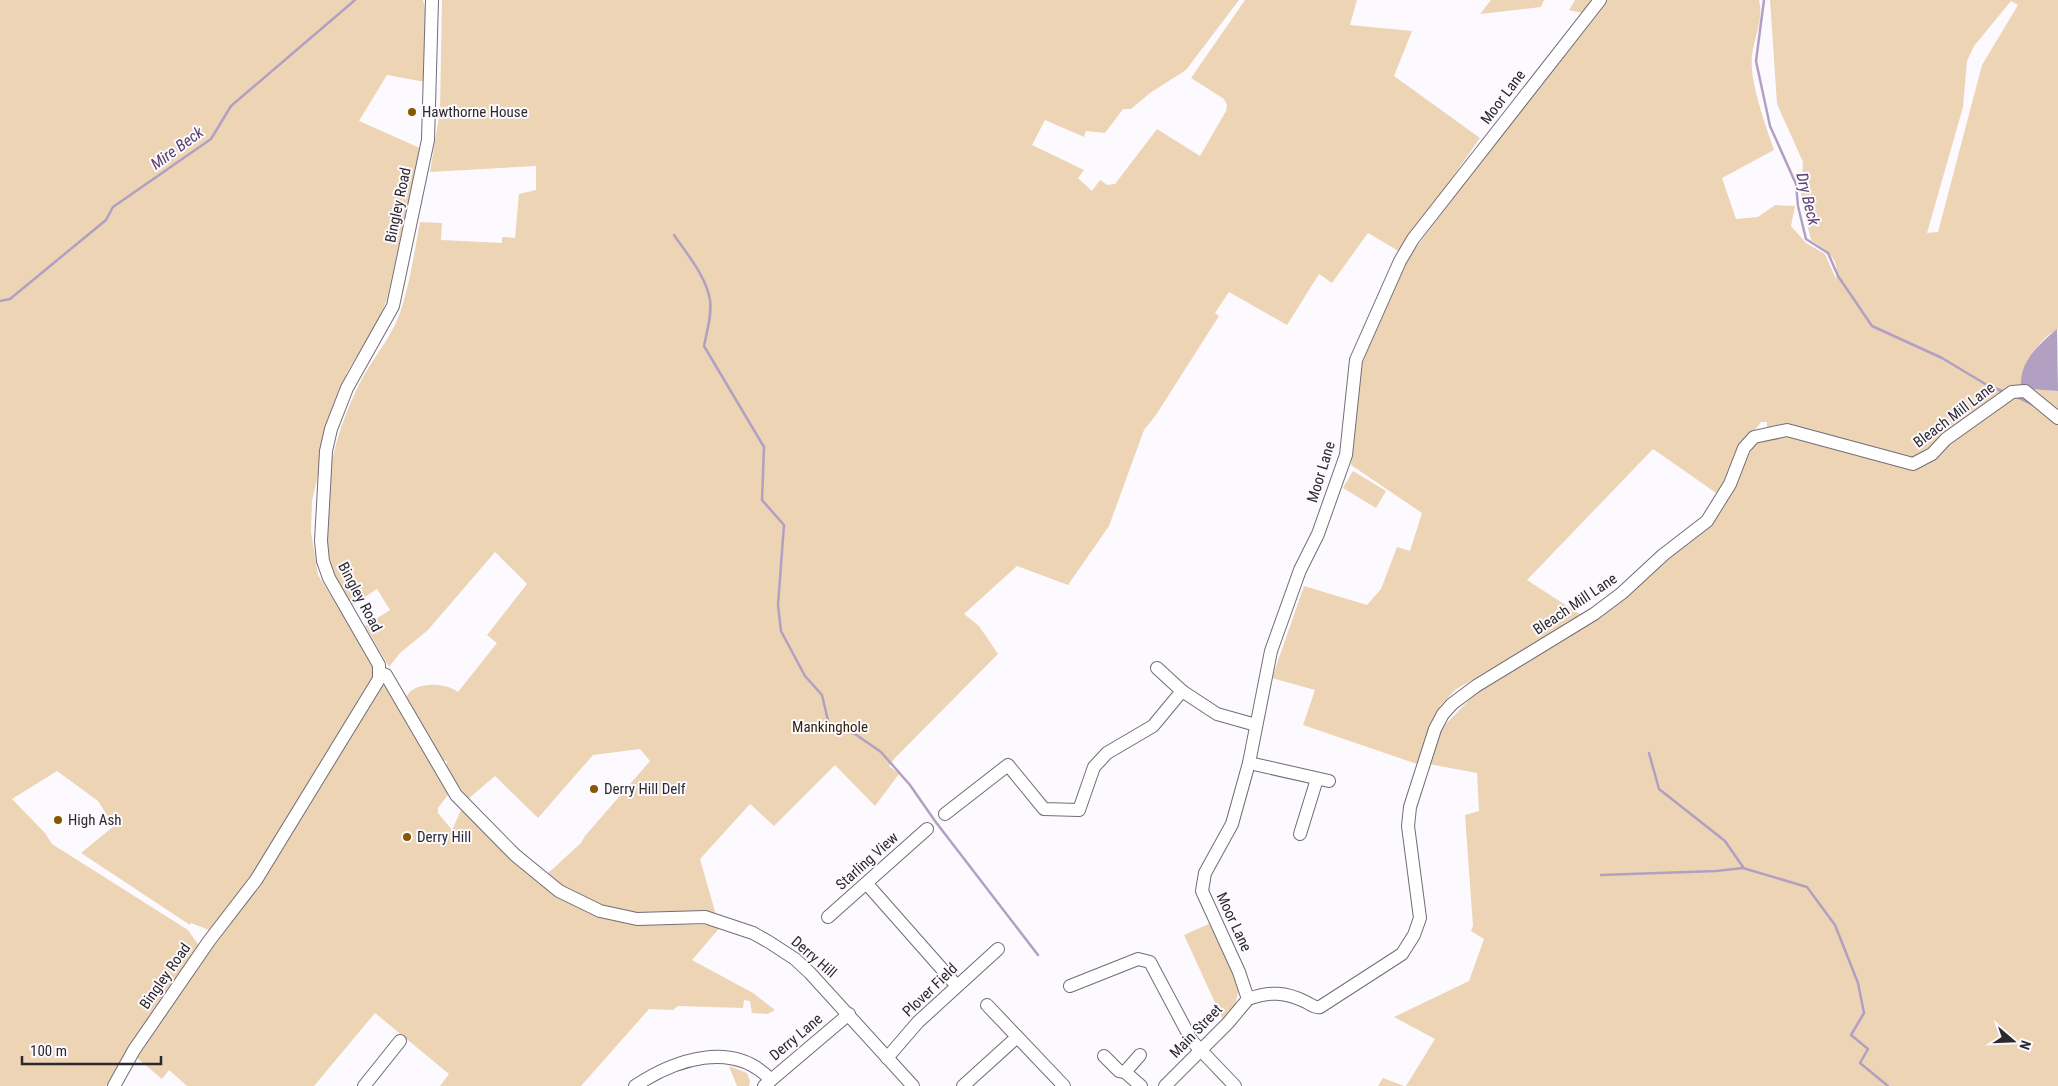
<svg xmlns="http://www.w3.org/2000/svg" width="2058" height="1086" font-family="'Roboto Condensed',sans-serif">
  <rect width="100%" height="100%" fill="#fcfafe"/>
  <g fill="#edd4b5" fill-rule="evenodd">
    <polygon points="0,0 423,0 425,8 425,82 387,75 359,121 420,148 387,299 378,322 347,372 329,427 312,501 311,532 318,575 371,660 375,671 374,679 242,894 214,932 191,923 190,925 81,853 114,826 98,801 57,771 12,799 45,833 52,844 188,930 200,947 131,1045 106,1086 0,1086"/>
    <path d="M442,0H1239L1186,70L1150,93L1131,109H1123L1105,133L1086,131L1084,137L1045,120L1032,145L1084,170L1078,178L1092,191L1100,180L1107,185L1115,184L1157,129L1200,156L1226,111L1227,105L1224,99L1191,78L1245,0H1357L1350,25L1412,31L1394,76L1480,138L1400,252L1368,233L1332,283L1319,274L1287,325L1229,292L1215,313L1219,316L1156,415L1144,430L1109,526L1068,585L1017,566L964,614L979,626L998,654L894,759L889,766L899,774L875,806L835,765L774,826L750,804L700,859L716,915L702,910L637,919L598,906L545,876L581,843L585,836L650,761L640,749L593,755L538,818L495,776L468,799L446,768L447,761L441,760L406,697C415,680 447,683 458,692L497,643L487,635L527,584L495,552L428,630L400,653L389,667L365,626L390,610L377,589L351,606C345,597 337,586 334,576C314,512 332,435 363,377C374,357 389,340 398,318C408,294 415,249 420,222L442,223L441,240L502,243V237L515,238L519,194L536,190V166L430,172L440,111Z"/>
    <polygon points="1491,0 1544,0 1541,7 1480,14"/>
    <polygon points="1575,0 1594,0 1586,14 1569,10"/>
    <path d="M1604,0H1759C1764,19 1754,37 1752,56C1749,81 1766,126 1774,150L1722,178L1736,219L1758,217L1775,205L1795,206L1791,226L1806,243L1825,254L1836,279C1841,259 1825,249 1811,240L1801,200L1803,162L1777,104L1770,0H2058V330C2042,334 2021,367 2021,384L2028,389L2058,391V1086H1406L1435,1039L1394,1017L1469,981L1484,939L1471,931L1473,926L1465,815L1479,811L1477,773L1429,764L1441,729L1474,695L1625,596L1662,563L1709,526L1757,440L1790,434L1897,465H1927L1951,438L2016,390L2014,388L2010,389L1947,433L1929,454L1912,460L1794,427L1767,431V422H1761C1755,432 1746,436 1741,446C1732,461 1727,479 1719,495L1653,449L1527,580L1581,615L1455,690L1440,706L1417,764L1303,725L1315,690L1272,678L1304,586L1367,605L1381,589L1397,547L1410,551L1422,513L1351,465L1359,355L1408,258ZM2011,1L2018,5L1982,65L1938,232L1927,233L1963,107L1967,61L1974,46Z"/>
    <polygon points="1353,471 1386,491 1376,508 1343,488"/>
    <polygon points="385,682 451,791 438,808 438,813 452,830 461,810 528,873 580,908 625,923 722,925 692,960 753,993 775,1010 768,1014 752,1013 750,1001 744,1000 743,1008 678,1006 673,1010 649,1009 581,1086 440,1086 449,1074 375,1013 314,1086 187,1086 169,1070 162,1079 137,1058 158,1021 247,902 382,685"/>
    <polygon points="1211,923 1239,989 1235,1005 1223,1020 1184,935"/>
    <polygon points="729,1066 747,1073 750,1081 749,1086 737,1086"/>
    <polygon points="1383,1078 1404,1086 1378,1086"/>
  </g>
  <path fill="#b2a0c2" d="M2057,329L2058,391L2028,389L2021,384C2020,361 2040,343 2057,329Z"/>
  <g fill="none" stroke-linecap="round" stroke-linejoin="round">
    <g stroke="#b2a0c2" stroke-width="2.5">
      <polyline points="1764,0 1756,61 1770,126 1796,184 1798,206 1806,239 1828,253 1838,276 1872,326 1942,358 1987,385 2004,392"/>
      <path d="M674,235C687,254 706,276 710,300C712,315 707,331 704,346L764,447L762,500L784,525L778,605L781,631L805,676L822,695L829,725L855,734L881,752L910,785L935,821L1038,955"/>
      <polyline points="0,301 10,299 106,220 113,207 211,139 231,106 355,0"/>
      <polyline points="2017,397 2030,403"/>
      <polyline points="1649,753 1659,789 1725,841 1743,867"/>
      <polyline points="1601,875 1716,871 1743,868 1807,887 1835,925 1858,983 1864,1013 1851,1035 1868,1049 1860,1063 1888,1086"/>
    </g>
    <g stroke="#726d76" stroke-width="14">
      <g id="minor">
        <polyline points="1157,668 1182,691"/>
        <polyline points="380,673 386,675 456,795 515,855 559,891 600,911 637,919 705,917 753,933 769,942 795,959 810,973 913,1086"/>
        <polyline points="1249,763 1329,781"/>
        <polyline points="945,814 1008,765 1044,809 1079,810 1094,767 1107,753 1153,726 1182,691 1217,714 1256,725"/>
        <polyline points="1300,834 1317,779"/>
        <polyline points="867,884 957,986"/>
        <polyline points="828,917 927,829"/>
        <polyline points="1070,986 1138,959 1150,962 1192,1041 1235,1086"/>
        <path d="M1248,999C1269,991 1286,992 1306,1002C1312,1005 1314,1008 1320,1007L1402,954L1414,935L1420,918L1408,826L1410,807L1435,729L1443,714L1452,704L1476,686L1594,614L1622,593L1663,555L1707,521L1730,484L1744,448L1754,437L1787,430L1913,464L1932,454L1946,439L2012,392L2025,391L2058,418"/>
        <polyline points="1248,999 1239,972 1202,891 1205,873 1232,824 1249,763 1271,651 1300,570 1318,534 1346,455 1356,360 1400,261 1413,239 1600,0"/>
        <polyline points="987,1005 1064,1086"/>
        <polyline points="1104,1056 1119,1071 1125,1072 1141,1086"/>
        <polyline points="887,1058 918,1022 998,949"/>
        <polyline points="1125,1072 1140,1055"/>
        <polyline points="114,1086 134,1050 209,941 256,880 379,679 379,665 329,578 323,561 321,541 326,451 331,429 347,388 393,306 428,140 432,0"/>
        <polyline points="364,1086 400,1041"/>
        <path d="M635,1086C674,1060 733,1039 771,1080"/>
        <polyline points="764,1086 849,1014"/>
        <polyline points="963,1086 1016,1038"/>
        <polyline points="1165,1086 1228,1023 1248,999"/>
      </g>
    </g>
    <use href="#minor" stroke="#fff" stroke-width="12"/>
  </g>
  <g fill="#885800" stroke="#fcfafe" stroke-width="2">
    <circle cx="412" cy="112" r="5"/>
    <circle cx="594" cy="789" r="5"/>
    <circle cx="58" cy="820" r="5"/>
    <circle cx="407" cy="837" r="5"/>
  </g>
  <g text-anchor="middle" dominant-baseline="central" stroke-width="4" stroke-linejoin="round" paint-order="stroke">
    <g font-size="15" fill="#2b292d" stroke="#fcfafe">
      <text transform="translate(1503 97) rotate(-53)">Moor Lane</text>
      <text transform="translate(398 205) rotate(-78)">Bingley Road</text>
      <text transform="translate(1954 415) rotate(-37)">Bleach Mill Lane</text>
      <text transform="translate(1321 472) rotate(-73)">Moor Lane</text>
      <text transform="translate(360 597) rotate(62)">Bingley Road</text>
      <text transform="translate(1575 604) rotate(-34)">Bleach Mill Lane</text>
      <text transform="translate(867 861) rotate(-42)">Starling View</text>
      <text transform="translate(1234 922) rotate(65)">Moor Lane</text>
      <text transform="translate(814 957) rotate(41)">Derry Hill</text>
      <text transform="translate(165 976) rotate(-55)">Bingley Road</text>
      <text transform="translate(930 990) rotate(-44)">Plover Field</text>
      <text transform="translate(1196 1031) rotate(-46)">Main Street</text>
      <text transform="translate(796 1037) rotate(-40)">Derry Lane</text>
    </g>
    <g font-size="15" fill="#2b292d" stroke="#fcfafe" text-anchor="start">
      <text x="422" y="112">Hawthorne House</text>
      <text x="604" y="789">Derry Hill Delf</text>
      <text x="68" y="820">High Ash</text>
      <text x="417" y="837">Derry Hill</text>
    </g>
    <g font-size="15" fill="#38250a" stroke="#fcfafe">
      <text x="830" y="727">Mankinghole</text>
    </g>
    <g font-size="16" font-style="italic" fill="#5b4070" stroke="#fcfafe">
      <text transform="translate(177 148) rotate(-36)">Mire Beck</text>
      <text transform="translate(1808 199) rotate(76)">Dry Beck</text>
    </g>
  </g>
  <g transform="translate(2013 1041) rotate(109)" stroke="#fcfafe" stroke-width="4" paint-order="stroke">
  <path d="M0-4L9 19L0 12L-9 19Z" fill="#2b292d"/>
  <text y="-8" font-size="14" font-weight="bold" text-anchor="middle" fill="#2b292d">N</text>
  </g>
  <path d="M22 1056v8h139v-8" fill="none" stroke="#2b292d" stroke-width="2.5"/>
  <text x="30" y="1056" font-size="15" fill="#2b292d" stroke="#fcfafe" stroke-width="4" paint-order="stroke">100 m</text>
</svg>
